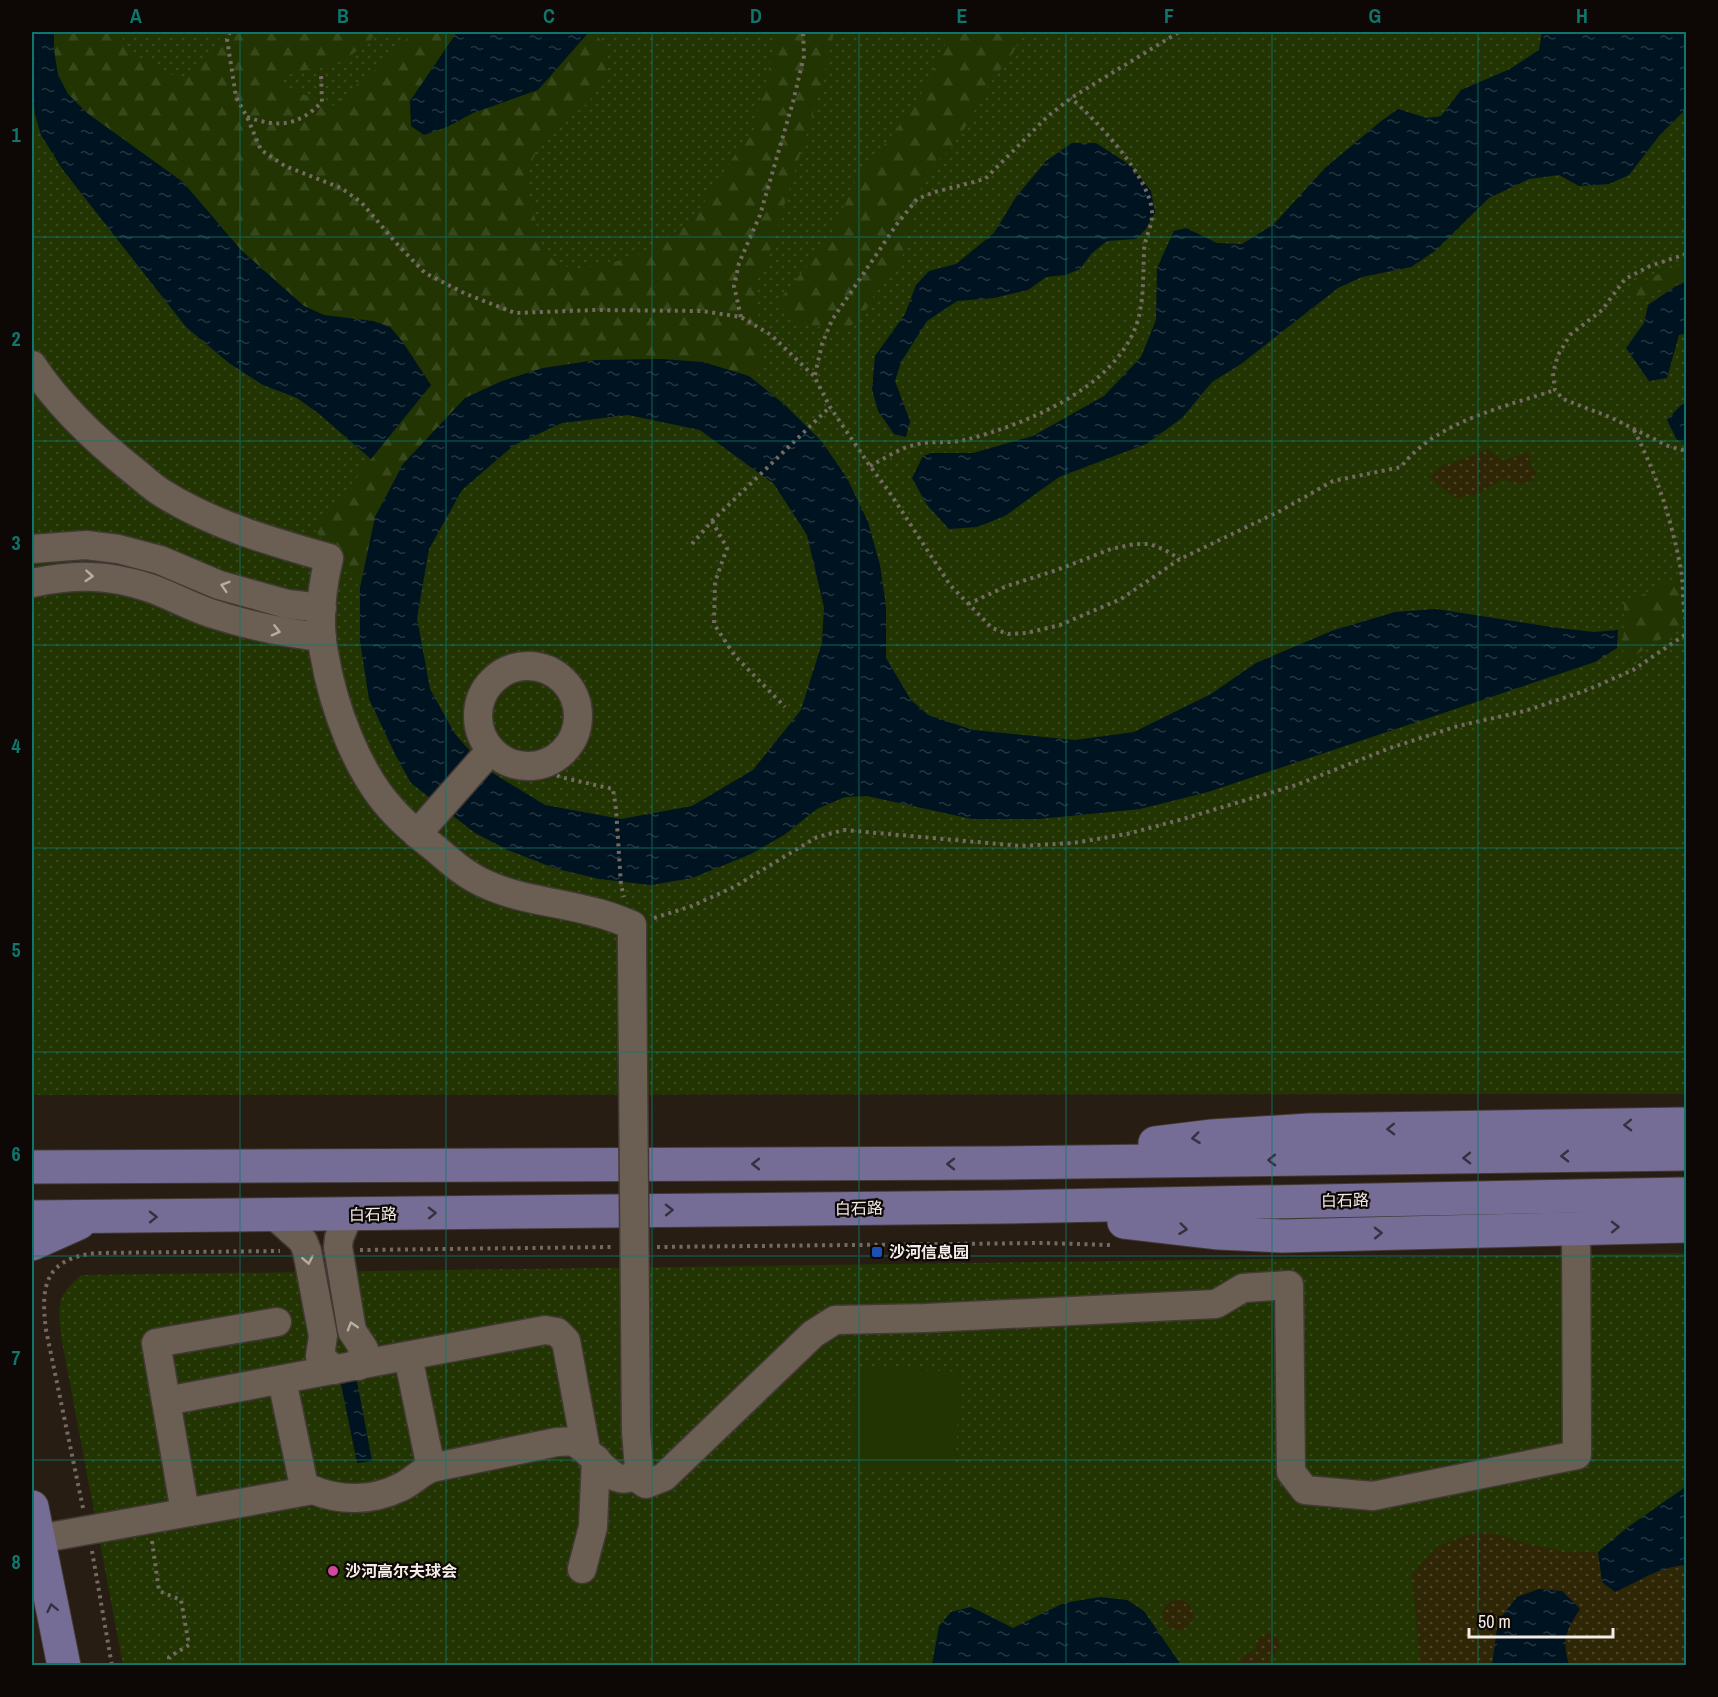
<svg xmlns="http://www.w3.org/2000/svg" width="1718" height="1697" font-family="'Archivo Narrow','Noto Sans SC',sans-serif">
  <defs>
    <pattern id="grass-dots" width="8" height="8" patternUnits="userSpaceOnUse" patternTransform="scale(1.5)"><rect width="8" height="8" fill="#213402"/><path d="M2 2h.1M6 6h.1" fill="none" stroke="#37481b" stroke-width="1.8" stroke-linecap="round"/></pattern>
    <pattern id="forest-firs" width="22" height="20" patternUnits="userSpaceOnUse" patternTransform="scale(1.5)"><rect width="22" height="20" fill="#213402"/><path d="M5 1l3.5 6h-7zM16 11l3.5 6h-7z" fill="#37481b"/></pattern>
    <pattern id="sand-dots" width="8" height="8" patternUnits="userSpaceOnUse" patternTransform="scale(1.5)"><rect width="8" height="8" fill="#2e2605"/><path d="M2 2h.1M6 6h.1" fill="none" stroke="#4d4629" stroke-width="1.8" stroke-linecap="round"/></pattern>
    <pattern id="water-ripples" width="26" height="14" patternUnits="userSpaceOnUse" patternTransform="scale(1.5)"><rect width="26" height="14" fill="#001320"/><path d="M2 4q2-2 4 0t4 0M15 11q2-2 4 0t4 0" fill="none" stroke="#263640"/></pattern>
  </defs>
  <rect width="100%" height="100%" fill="#271d13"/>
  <g fill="url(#grass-dots)">
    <polygon points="32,32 1686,32 1686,1094 32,1095"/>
    <path d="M1686,1253V1665H123L61,1336C58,1304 56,1297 81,1275Z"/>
  </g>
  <g fill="url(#forest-firs)">
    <polygon points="54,32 119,32 131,53 181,80 208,60 223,32 376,32 370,42 342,61 291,74 279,85 334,106 342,97 390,57 413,32 457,32 411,101 424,135 447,127 473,113 538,90 589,32 595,32 605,47 608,67 603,80 589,102 549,132 540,145 529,167 529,194 541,243 549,256 558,265 578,269 633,258 670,236 695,216 742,144 753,133 778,32 834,32 821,88 766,263 756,282 755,290 760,325 760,366 749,376 703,362 661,359 596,360 543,368 502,381 465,398 403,464 375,517 360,588 315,530 431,384 373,321 324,315 304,306 241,250 183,182 87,113 68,94 58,75 54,50"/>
    <path d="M948,32H1023L1013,53L988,86L966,126L950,149L925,174L902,257L878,285L870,305L844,333L791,320L779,300L828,241L858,176L863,173C892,133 939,81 948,32Z"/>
    <polygon points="1686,261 1686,279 1628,303 1634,286"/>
    <polygon points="1686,574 1686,625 1673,628 1667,635 1623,663 1624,603"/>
  </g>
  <g fill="url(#sand-dots)">
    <polygon points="1488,449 1503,461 1529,452 1531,466 1536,473 1532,481 1517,484 1502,479 1478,494 1455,498 1430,477 1441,466 1466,458"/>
    <path d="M1472,1533L1497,1534L1525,1543L1566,1552H1598L1602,1582L1615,1592C1640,1581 1658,1567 1686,1565V1665H1569L1564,1645L1568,1627L1498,1621L1492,1665H1420L1412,1574L1436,1547Z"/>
    <circle cx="1178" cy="1615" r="15"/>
    <polygon points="1270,1633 1277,1637 1280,1645 1276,1652 1268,1657 1270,1665 1236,1665 1245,1655 1256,1649 1256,1641 1262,1635"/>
  </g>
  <polygon fill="#213402" points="856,1367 960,1372 955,1472 852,1467"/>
  <g fill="url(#water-ripples)" fill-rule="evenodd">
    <polygon points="32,32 54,32 54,50 58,75 68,94 87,113 183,182 241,250 304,306 324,315 373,321 390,327 402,341 431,385 371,459 318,413 297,398 263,385 229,363 186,327 63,170 41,135 35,115 32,83"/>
    <polygon points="457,32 589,32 538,90 473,113 447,127 424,135 411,126 410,101"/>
    <polygon points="1542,32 1686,32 1686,105 1683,112 1659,136 1629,175 1609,184 1579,186 1559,175 1529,179 1489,198 1435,251 1411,267 1362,277 1338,288 1241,364 1212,382 1182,418 1146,444 1059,477 1005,516 977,527 949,529 927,505 912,478 923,456 931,453 973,453 1033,436 1104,396 1141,357 1156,320 1157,268 1174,231 1186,228 1217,243 1242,244 1273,225 1325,168 1380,122 1398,109 1427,118 1441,116 1461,90 1510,69 1539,50"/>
    <polygon points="1072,143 1096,143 1130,165 1151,191 1155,212 1146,229 1136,239 1107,241 1092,253 1080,269 1065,275 1046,277 1028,290 994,298 957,301 927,321 901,362 895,381 910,421 906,437 894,434 878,411 872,389 875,356 905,314 916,285 929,271 956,264 994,233 1016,197 1046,161"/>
    <polygon points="1686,282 1686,333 1679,335 1667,378 1649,381 1626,348 1644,323 1648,305 1676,286"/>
    <path d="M661,359L703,362L749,376L785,405L822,442L847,478L868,522L880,565L886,606V658L911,700L928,715L973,730L1075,740L1134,732L1211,694L1256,663L1334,630L1395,612L1436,609L1558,628L1594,632L1618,630L1617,648L1595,662L1208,792L1140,809L1039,819H972L867,796L845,797L817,809L784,835L751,854L692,878L651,885L599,879L554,868L508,850L475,833L411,783L396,756L369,699L360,641V588L375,517L403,464L465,398L502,381L543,368L596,360ZM628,415L700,430L774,484L807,535L824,607L822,643L801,710L753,770L692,806L621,819L545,805L486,769L455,734L430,689L417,618L429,549L462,490L514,445L562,423Z"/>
    <polygon points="1686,400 1686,444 1677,440 1667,420"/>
    <polygon points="356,1376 372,1461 357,1463 340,1379"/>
    <path d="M1684,1488H1686V1565C1658,1567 1640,1581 1615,1592L1602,1582L1598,1552L1628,1527Z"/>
    <path d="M1539,1589L1562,1591L1580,1609C1565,1633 1562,1638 1569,1665H1492L1498,1621L1517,1597Z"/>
    <polygon points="1100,1597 1127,1600 1144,1611 1181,1665 932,1665 939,1626 951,1612 971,1607 1013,1628 1064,1603"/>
  </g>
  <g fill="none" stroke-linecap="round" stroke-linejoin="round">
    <g stroke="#423934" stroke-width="31">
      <g id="minor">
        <path d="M32,365C59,406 95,440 134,471C143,478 152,487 162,493C213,525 272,542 329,558C322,587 318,623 324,653C333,706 357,774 395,813C407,826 422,838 436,849C452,863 468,877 488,885C521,900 559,902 594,912C607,915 620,920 632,925V948"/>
        <polyline points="32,549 86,545 118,549 160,560 219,585 287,604 322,608"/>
        <path d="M32,583C74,574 108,574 150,588C170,595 189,606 210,613C247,625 284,633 322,637"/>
        <circle cx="528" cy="716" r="50"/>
        <polyline points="417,834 491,750"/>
        <polyline points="349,1214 339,1238 338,1247 352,1331 364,1349 358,1366"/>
        <polyline points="274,1215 303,1241 307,1251 323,1336 320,1356 334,1370"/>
        <polyline points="408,1356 431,1468"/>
        <polyline points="282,1380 305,1491"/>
        <polyline points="166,1401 156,1343 277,1322"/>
        <polyline points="634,1476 646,1484 664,1477 813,1334 835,1320 926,1318 1216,1304 1243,1288 1289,1285 1291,1472 1305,1490 1373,1496 1577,1455 1576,1228"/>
        <polyline points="185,1512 166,1401 545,1330 557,1332 566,1341 586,1450"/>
        <path d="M38,1539L313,1490C340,1501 372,1501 399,1488C411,1483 419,1473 431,1468L557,1442C562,1442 568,1441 572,1442C594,1448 616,1500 639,1469L636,1431"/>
        <polyline points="582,1569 593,1527 596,1459"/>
      </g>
    </g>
    <g stroke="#423934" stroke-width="35">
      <g id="major">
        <polyline points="1155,1143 1212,1136 1309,1130 1686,1124"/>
        <polyline points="32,1167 998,1163 1686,1154"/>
        <polyline points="32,1217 1000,1207 1686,1194"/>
        <polyline points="1124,1222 1219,1233 1282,1236 1686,1226"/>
        <polyline points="32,1244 79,1223"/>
        <polyline points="32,1507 64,1666"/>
      </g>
    </g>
    <g stroke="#736a62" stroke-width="4" stroke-dasharray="3 4.5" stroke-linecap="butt">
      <path d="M230,32L227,39L236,97L247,117L261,150L285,166L341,188L361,202L398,245L425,273L466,294L515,313L595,310L702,311L741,317L771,335L814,376L830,407L870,466L888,490L950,585L992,628L1008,634L1027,633L1060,625L1121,599L1180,559L1282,510L1333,481L1401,467C1435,422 1504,407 1555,390"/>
      <path d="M247,117C279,128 298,126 322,102L321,73"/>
      <polyline points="1686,254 1650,266 1625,279 1602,310 1570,335 1558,355 1553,373 1555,390 1563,399 1612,418 1668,446 1686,451"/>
      <polyline points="741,317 734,286 739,263 760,215 793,102 804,56 803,32"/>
      <polyline points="815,375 822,344 832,320 897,224 917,199 935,192 985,179 1048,116 1071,98 1179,32"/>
      <path d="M1634,430C1658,478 1671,518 1681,570C1684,588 1682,604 1686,621"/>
      <path d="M870,466C884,459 899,448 915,445C931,440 949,444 965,440C1027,424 1118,387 1138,320C1144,297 1143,275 1144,252C1144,238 1153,226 1152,212C1150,177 1097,121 1071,98"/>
      <polyline points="712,521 727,548 715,582 714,624 735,656 785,707"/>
      <polyline points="692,544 712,521 830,407"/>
      <polyline points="968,604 1007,586 1057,570 1111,549 1135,544 1150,544 1165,550 1180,559"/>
      <polyline points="564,680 565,679"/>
      <polyline points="537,765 560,777 613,789 616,809 621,885 624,897"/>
      <polyline points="654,918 692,906 734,887 817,837 844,830 1021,846 1073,843 1127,834 1183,819 1296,785 1390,748 1458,726 1525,711 1587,690 1633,670 1686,634"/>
      <polyline points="657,1247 1044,1243 1111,1245"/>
      <polyline points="360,1250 613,1247"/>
      <path d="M83,1508L46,1330C40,1284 46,1258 97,1253L280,1251"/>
      <polyline points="152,1541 159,1591 181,1600 189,1645 169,1657 169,1666"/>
      <polyline points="92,1551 112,1666"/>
    </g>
    <use href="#minor" stroke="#6b5f53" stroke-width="28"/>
    <use href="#major" stroke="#756d96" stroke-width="33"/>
    <g stroke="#423934" stroke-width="31" stroke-linecap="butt">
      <polyline id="minor-bridge" points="632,948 636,1431"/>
    </g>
    <use href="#minor-bridge" stroke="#6b5f53" stroke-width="28"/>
  </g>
  <defs><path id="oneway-chevron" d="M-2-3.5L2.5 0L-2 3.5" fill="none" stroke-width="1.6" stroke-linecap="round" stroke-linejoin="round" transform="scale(1.5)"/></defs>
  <g stroke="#b6ada4">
    <use href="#oneway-chevron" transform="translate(89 576) rotate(4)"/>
    <use href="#oneway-chevron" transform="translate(225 586) rotate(-163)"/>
    <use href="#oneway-chevron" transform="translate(276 631) rotate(14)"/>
    <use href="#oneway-chevron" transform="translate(308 1260) rotate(79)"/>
    <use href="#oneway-chevron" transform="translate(352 1326) rotate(-107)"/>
  </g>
  <g stroke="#37303f">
    <use href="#oneway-chevron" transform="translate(1628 1125) rotate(179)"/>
    <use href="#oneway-chevron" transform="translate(1391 1129) rotate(179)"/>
    <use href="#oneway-chevron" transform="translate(1196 1138) rotate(173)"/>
    <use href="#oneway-chevron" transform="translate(1565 1156) rotate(179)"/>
    <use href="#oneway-chevron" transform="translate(1467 1158) rotate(179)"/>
    <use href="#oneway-chevron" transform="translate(1272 1160) rotate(179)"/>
    <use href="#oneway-chevron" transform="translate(756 1164) rotate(180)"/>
    <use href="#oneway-chevron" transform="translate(951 1164) rotate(180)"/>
    <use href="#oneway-chevron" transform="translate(669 1210) rotate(-1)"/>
    <use href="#oneway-chevron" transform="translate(432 1213) rotate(-1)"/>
    <use href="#oneway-chevron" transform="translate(153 1217) rotate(-1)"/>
    <use href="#oneway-chevron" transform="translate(1615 1227) rotate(-1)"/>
    <use href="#oneway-chevron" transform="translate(1183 1229) rotate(7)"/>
    <use href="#oneway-chevron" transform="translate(1378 1233) rotate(-1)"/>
    <use href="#oneway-chevron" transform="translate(52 1608) rotate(-102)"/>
  </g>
  <path fill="none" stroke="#0f766e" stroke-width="1.5" stroke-opacity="0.55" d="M240,32V1666M446,32V1666M652,32V1666M859,32V1666M1066,32V1666M1272,32V1666M1478,32V1666M32,237H1686M32,441H1686M32,645H1686M32,848H1686M32,1052H1686M32,1256H1686M32,1460H1686"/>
  <rect fill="#1a4fb4" stroke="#0d0805" stroke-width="2" x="871" y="1246" width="12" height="12" rx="3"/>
  <circle fill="#d1479c" stroke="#0d0805" stroke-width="2" cx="333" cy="1571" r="6"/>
  <g text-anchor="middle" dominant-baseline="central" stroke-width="4.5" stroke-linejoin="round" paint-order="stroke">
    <g font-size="16" fill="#f4ece6" stroke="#0d0805">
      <text transform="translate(1345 1200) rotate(-1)">白石路</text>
      <text transform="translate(859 1208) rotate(-1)">白石路</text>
      <text transform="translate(373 1214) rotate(-1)">白石路</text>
    </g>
    <g font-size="16" font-weight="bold" fill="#f4ece6" stroke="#0d0805" text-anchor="start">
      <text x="889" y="1252">沙河信息园</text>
      <text x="345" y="1571">沙河高尔夫球会</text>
    </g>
  </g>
  <rect width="1718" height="1697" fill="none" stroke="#0d0805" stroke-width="66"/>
  <path d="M1469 1628v9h144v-9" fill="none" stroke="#f4ece6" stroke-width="3"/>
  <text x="1478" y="1628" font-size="18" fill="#f4ece6" stroke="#0d0805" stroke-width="4.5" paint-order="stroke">50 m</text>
  <rect x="33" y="33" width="1652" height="1631" fill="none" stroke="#0f766e" stroke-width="2"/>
  <g font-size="20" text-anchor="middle" font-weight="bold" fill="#0f766e">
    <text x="136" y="23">A</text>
    <text x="343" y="23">B</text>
    <text x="549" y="23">C</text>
    <text x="756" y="23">D</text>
    <text x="962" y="23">E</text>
    <text x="1169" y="23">F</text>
    <text x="1375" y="23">G</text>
    <text x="1582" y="23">H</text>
    <text x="16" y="142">1</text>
    <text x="16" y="346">2</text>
    <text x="16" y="550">3</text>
    <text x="16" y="753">4</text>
    <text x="16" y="957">5</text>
    <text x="16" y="1161">6</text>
    <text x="16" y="1365">7</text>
    <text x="16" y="1569">8</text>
  </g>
</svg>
